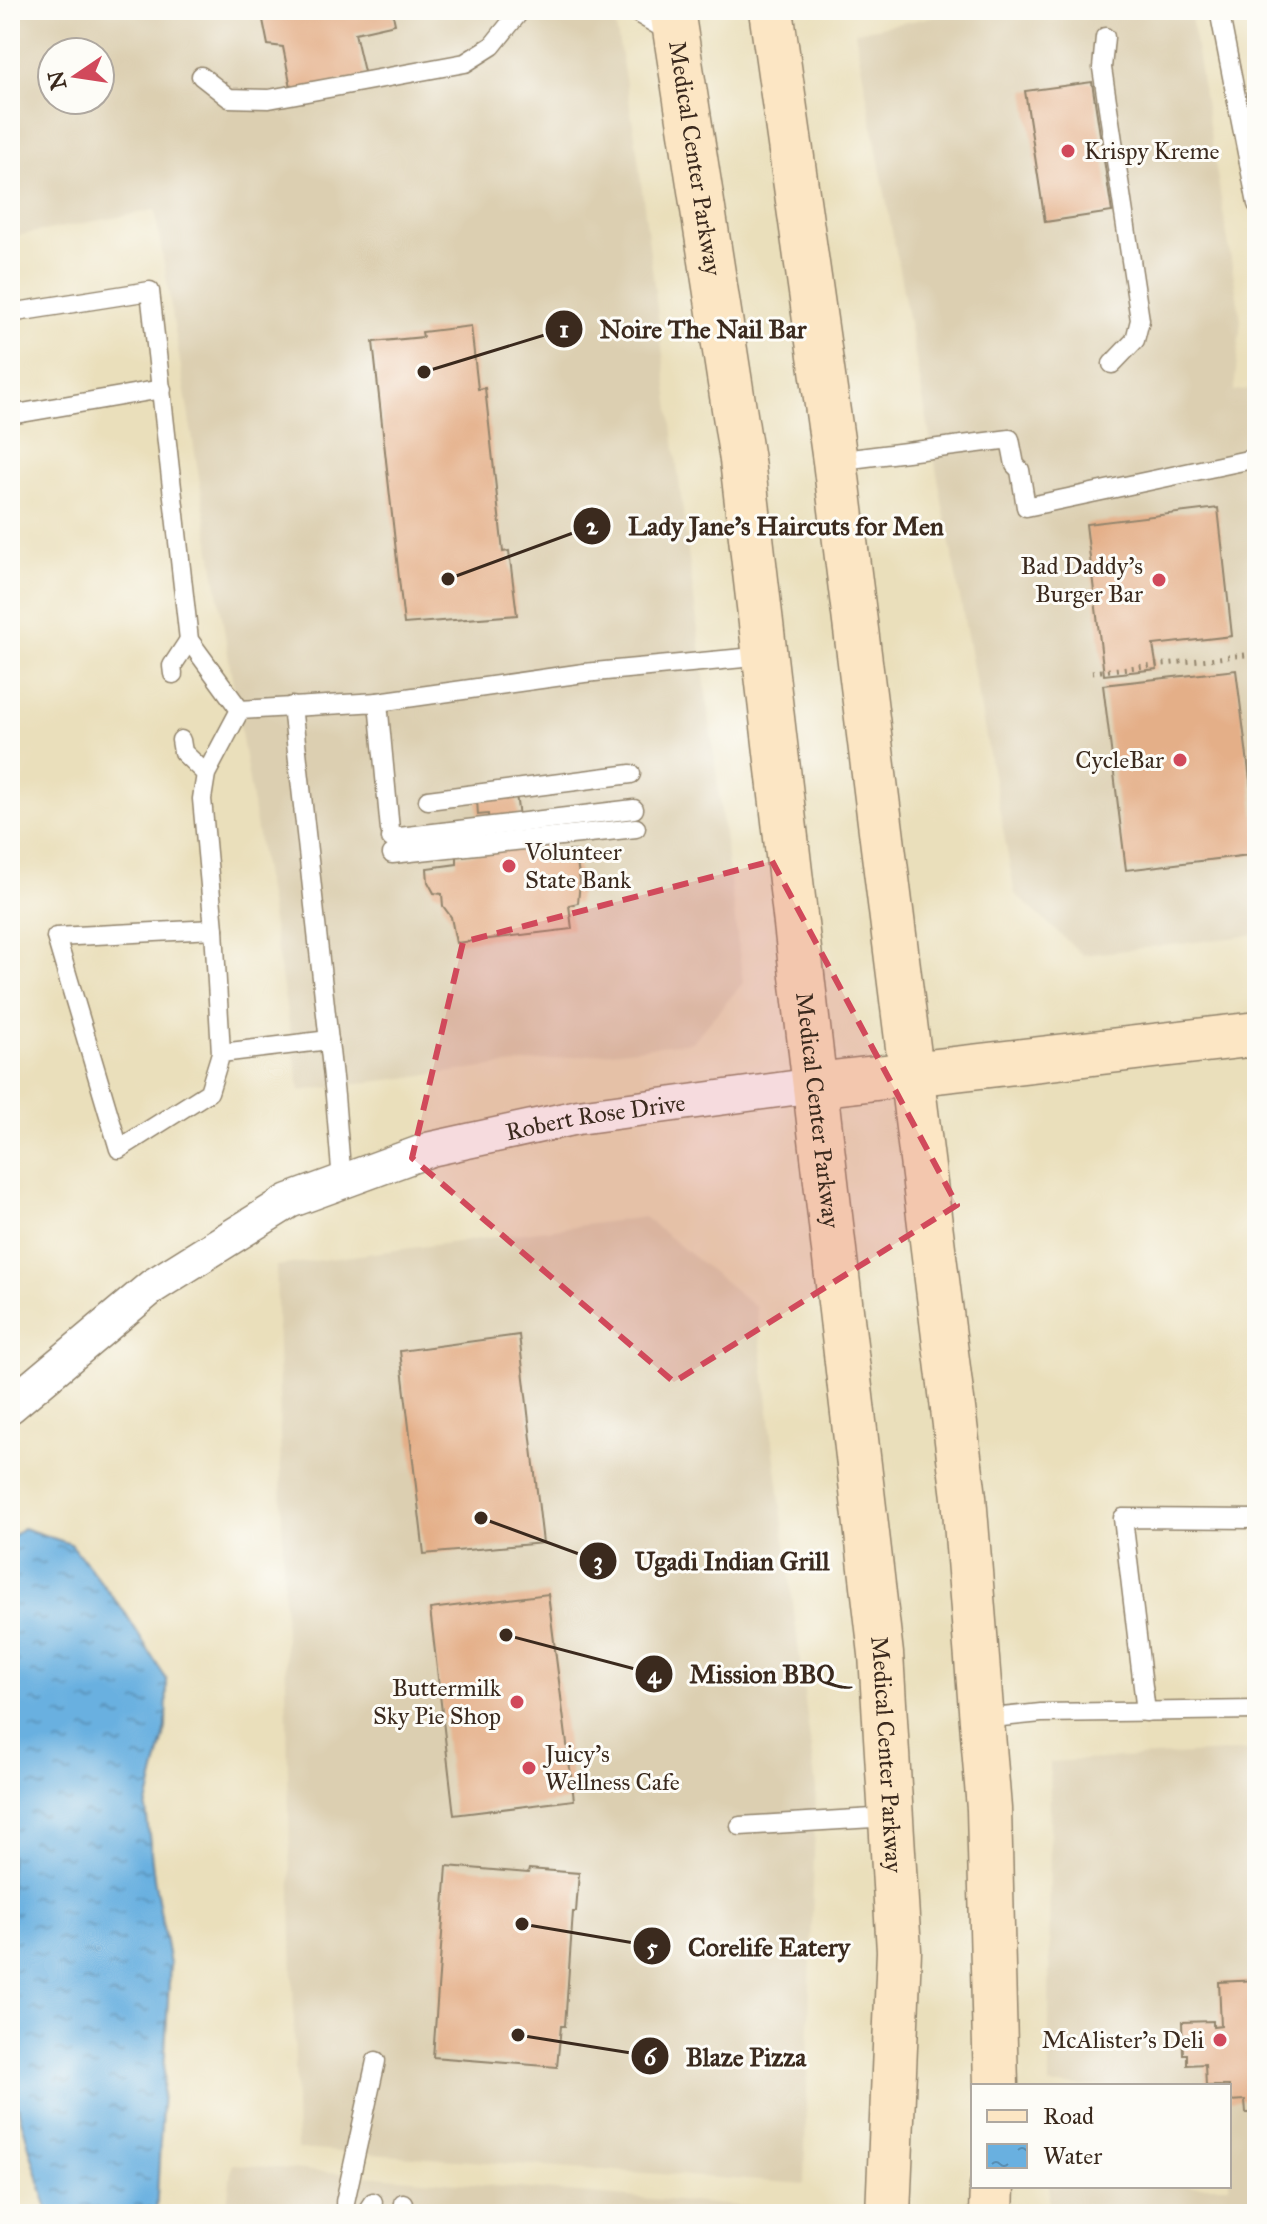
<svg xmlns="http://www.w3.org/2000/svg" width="1267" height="2224" font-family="'IM FELL Great Primer',serif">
  <defs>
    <pattern id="water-ripples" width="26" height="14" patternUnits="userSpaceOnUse" patternTransform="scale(2)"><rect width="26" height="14" fill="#69b0e0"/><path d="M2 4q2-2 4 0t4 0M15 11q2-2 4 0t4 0" fill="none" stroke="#588fb5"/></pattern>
  </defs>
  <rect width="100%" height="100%" fill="#fdfcf7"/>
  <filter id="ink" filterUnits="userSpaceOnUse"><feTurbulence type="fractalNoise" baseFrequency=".0125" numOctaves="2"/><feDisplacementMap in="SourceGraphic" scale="16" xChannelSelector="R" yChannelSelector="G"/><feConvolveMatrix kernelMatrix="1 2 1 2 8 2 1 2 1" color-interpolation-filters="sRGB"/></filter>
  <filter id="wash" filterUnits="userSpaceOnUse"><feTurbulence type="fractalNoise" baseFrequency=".006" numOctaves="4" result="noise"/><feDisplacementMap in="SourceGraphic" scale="32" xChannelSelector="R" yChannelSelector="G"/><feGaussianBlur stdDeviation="1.8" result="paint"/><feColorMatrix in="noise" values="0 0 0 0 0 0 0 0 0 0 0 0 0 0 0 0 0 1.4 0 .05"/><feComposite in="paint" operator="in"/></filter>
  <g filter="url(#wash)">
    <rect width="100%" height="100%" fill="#eadfbb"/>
    <g fill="#dccfb1" fill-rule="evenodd">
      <path d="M10,10H613L635,135L743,983L692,1042L300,1091L155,210L10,237ZM52,52H100V100H52Z"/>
      <polygon points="968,10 1190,10 1241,320 1234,391 1257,388 1257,935 1083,955 1015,894 855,32"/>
      <polygon points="644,1217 756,1307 816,1789 804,2184 297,2149 276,1266"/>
      <polygon points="1257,1750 1257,2214 1049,2214 1049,2186 1229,2186 1229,2086 1049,2086 1050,1762"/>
      <polygon points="232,2164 809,2212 226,2214"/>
    </g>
    <polygon fill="url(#water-ripples)" stroke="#526d7f" stroke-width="2" points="23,1528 71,1544 126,1614 167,1680 166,1728 146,1809 154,1878 170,1964 156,2214 49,2214 14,2095 10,2090 10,1538"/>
    <g id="blocks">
      <g fill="#e4af88">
        <polygon points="261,10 392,10 395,24 355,33 365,76 292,92 283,47 268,45"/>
        <polygon points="1092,82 1112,212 1045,222 1025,91"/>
        <polygon points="471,326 478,389 485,388 503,552 509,551 517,615 404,624 373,342 423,337 422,332"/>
        <polygon points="1218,508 1232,636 1153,645 1157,669 1104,675 1086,524"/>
        <polygon points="1236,670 1257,835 1257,854 1126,870 1103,685"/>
        <polygon points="516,794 523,849 552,844 552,852 575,851 580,881 578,903 569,905 572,929 456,943 451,917 443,906 442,894 434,893 428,882 427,868 457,864 457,856 492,852 488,814 478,815 477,800"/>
        <polygon points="519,1335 543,1543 424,1554 400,1351"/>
        <polygon points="548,1594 574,1800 454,1815 430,1609"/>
        <polygon points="447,1866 528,1873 529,1869 579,1873 576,1912 573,1912 565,2026 561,2026 557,2067 433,2057"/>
        <polygon points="1257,1980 1257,2113 1246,2113 1245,2100 1229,2101 1229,2086 1206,2086 1205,2064 1187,2065 1187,2054 1183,2054 1182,2022 1213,2021 1213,2027 1221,2026 1219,1982"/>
      </g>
    </g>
  </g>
  <g filter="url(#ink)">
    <use href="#blocks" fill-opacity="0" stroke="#92846c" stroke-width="2"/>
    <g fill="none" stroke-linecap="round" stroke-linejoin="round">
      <g stroke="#92846c" stroke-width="21">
        <g id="lane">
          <polyline points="632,10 671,33"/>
          <polyline points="1219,10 1257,204"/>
          <polyline points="1105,37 1102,68 1140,320 1135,340 1112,364"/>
          <polyline points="201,76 229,98 269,99 465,63 492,46 521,10"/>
          <polyline points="10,313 150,291 189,640 240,710 206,774 202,799 214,929"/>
          <polyline points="10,415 162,389"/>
          <polyline points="835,461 1010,439 1015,465 1020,470 1026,507 1257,458"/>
          <polyline points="173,674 172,666 189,640"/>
          <polyline points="378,702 584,673 765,656"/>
          <polyline points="292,706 335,1096 342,1182"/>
          <polyline points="240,710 378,702 390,830"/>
          <polyline points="181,740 183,752 206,774"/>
          <polyline points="428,800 631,774"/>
          <polyline points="391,838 634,809"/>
          <polyline points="392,854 636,828"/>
          <polyline points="221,1053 214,929 56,937 119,1149 209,1092 221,1053 329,1040"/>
          <polyline points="1146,1712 1123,1518 1257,1519"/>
          <polyline points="982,1719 1041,1713 1257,1710"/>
          <polyline points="740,1826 890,1817"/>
          <polyline points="345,2202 376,2061"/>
          <polyline points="365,2214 373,2202"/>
          <polyline points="402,2214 403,2203"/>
        </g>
      </g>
      <g stroke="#92846c" stroke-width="37">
        <g id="street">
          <path id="s1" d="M10,1406L153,1286L289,1201L431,1149L578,1117L815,1085"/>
        </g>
      </g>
      <g stroke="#92846c" stroke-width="47">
        <g id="secondary">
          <path id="s2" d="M672,10L742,460L881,1654L899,1951L888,2214"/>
          <polyline points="771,10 835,461 964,1497 989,1809 996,2086"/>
          <polyline points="815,1085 1257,1034"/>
          <polyline points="991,2214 992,2186"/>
        </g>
      </g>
      <polyline stroke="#92846c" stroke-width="5" stroke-dasharray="2 6" stroke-linecap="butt" points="1092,672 1245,655"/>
      <use href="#lane" stroke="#fff" stroke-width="18"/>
      <use href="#street" stroke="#fff" stroke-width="34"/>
      <use href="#secondary" stroke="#fce6c4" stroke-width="44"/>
    </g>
  </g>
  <path fill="#d1495b" fill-opacity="0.2" stroke="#d1495b" stroke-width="6" stroke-dasharray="16 10" stroke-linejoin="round" d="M772,861L957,1205L674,1382L412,1158L463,942Z"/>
  <g fill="#d1495b" stroke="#fdfcf7" stroke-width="3">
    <circle cx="1068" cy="151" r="8"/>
    <circle cx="1159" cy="580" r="8"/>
    <circle cx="1180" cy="760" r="8"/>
    <circle cx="509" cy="866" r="8"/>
    <circle cx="517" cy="1702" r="8"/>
    <circle cx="529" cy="1768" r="8"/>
    <circle cx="1220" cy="2040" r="8"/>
  </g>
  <g text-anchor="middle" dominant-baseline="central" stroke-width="6" stroke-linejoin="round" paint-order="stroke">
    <g font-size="24" fill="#3b2a1e" stroke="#fdfcf7" text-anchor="end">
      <text x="1084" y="151" text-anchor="start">Krispy Kreme</text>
      <text x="1143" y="566">Bad Daddy's<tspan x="1143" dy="28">Burger Bar</tspan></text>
      <text x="1164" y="760">CycleBar</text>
      <text x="525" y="852" text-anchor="start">Volunteer<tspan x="525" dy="28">State Bank</tspan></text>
      <text x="501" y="1688">Buttermilk<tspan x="501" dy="28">Sky Pie Shop</tspan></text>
      <text x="545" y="1754" text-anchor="start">Juicy's<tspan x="545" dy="28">Wellness Cafe</tspan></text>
      <text x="1204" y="2040">McAlister's Deli</text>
    </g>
    <g font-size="24" fill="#3b2a1e" stroke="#fdfcf7">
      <text stroke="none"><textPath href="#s2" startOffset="150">Medical Center Parkway</textPath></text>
      <text stroke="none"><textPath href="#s2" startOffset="1110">Medical Center Parkway</textPath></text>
      <text stroke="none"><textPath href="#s1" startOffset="666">Robert Rose Drive</textPath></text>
      <text stroke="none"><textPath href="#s2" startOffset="1758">Medical Center Parkway</textPath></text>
    </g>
  </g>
  <path fill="none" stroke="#3b2a1e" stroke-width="3" d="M424 372L564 329M448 579L592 526M481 1518L598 1561M506 1635L654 1674M522 1924L652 1946M518 2035L650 2056"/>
  <g fill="#3b2a1e" stroke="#fdfcf7" stroke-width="3">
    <circle cx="424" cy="372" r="8"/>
    <circle cx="448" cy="579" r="8"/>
    <circle cx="481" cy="1518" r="8"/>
    <circle cx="506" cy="1635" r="8"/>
    <circle cx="522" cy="1924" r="8"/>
    <circle cx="518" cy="2035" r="8"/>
    <circle cx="564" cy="329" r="20"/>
    <circle cx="592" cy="526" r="20"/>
    <circle cx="598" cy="1561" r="20"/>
    <circle cx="654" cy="1674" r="20"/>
    <circle cx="652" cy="1946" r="20"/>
    <circle cx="650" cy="2056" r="20"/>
  </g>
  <g font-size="24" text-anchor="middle" font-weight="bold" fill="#fff">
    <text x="564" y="337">1</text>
    <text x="592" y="534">2</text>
    <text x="598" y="1569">3</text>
    <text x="654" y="1683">4</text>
    <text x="652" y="1955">5</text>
    <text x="650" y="2065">6</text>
  </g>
  <g font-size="26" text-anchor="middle" font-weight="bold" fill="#3b2a1e" stroke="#fdfcf7" stroke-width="6" stroke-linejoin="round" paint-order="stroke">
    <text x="703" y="338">Noire The Nail Bar</text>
    <text x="786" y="535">Lady Jane's Haircuts for Men</text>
    <text x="732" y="1570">Ugadi Indian Grill</text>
    <text x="762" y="1683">Mission BBQ</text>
    <text x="769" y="1956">Corelife Eatery</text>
    <text x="746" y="2066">Blaze Pizza</text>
  </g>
  <rect width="1267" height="2224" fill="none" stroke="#fdfcf7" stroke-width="40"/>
  <rect x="971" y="2084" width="260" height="104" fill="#fdfcf7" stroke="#afa8a0" stroke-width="2"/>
  <rect x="987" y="2110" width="40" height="12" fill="#fce6c4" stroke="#afa8a0" stroke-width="2"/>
  <text x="1043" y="2124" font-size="24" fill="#3b2a1e">Road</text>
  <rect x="987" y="2144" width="40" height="24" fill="url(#water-ripples)" stroke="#afa8a0" stroke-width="2"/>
  <text x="1043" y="2164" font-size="24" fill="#3b2a1e">Water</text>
  <g transform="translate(76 76) rotate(257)"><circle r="38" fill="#fdfcf7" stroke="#afa8a0" stroke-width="2"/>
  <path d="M0-6L14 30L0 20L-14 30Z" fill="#d1495b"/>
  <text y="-12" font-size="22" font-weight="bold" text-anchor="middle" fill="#3b2a1e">N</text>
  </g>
</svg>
